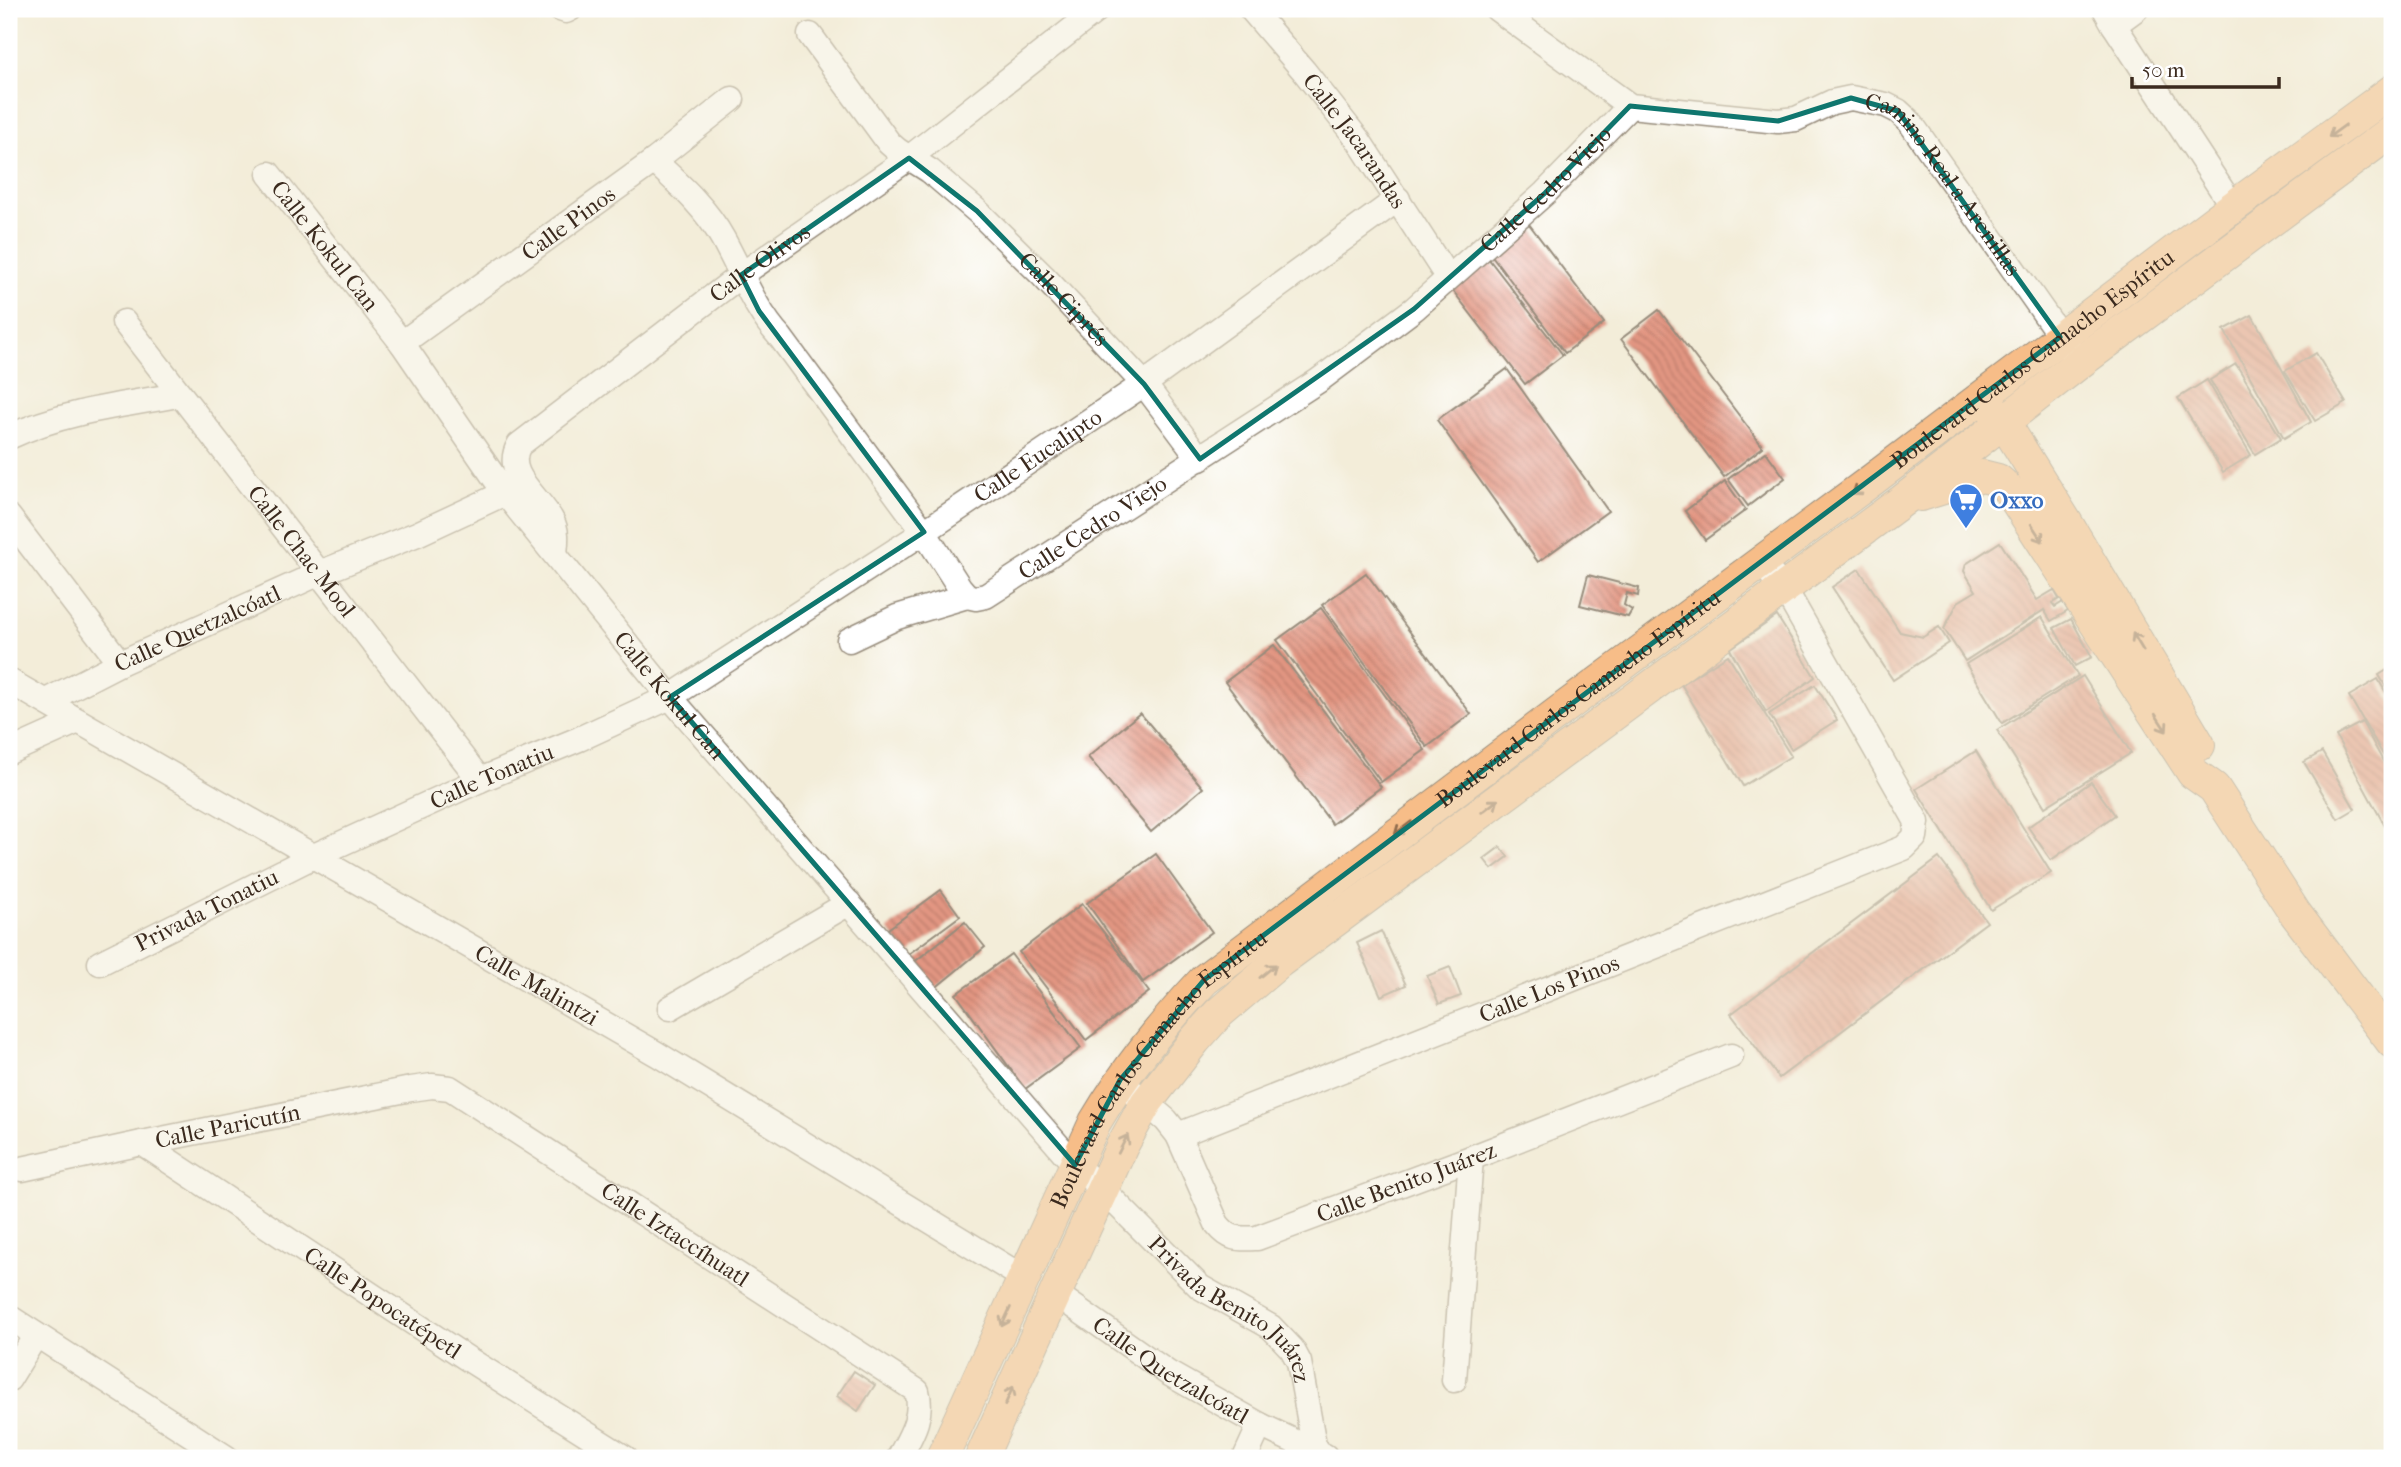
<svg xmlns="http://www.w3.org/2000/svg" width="2401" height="1467" font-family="'IM FELL French Canon',serif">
  <defs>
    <pattern id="building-back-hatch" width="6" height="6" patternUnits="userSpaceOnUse" patternTransform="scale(1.75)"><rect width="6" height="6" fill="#e39682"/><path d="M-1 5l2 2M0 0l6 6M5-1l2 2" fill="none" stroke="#b97b6a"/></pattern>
  </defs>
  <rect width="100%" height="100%" fill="#fff"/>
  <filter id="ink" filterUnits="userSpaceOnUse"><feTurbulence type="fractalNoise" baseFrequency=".0143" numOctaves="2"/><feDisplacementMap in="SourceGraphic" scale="14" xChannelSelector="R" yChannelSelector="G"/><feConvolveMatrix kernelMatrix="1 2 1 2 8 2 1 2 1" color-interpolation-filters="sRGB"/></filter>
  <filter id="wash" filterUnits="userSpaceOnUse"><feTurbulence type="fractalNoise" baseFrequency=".00686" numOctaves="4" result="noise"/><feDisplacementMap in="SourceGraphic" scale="28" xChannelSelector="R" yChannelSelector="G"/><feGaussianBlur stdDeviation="1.57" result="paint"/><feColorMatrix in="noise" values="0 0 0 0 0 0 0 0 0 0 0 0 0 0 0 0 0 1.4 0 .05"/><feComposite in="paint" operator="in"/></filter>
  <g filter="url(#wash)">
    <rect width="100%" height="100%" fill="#f3edd9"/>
    <g id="blocks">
      <g fill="url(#building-back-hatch)">
        <polygon points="1529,224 1604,323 1565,353 1490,253"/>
        <polygon points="1488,258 1563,355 1525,384 1450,287"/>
        <polygon points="1659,310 1763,447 1724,477 1621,339"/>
        <polygon points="2252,315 2311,422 2284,438 2224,330"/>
        <polygon points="2316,353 2346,403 2315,421 2285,371"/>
        <polygon points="2236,364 2281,438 2255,454 2210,380"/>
        <polygon points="1507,369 1608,511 1538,562 1437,420"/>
        <polygon points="2207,380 2251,455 2223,472 2178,398"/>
        <polygon points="1766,452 1785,478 1748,506 1728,479"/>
        <polygon points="1725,481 1746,510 1705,540 1685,511"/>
        <polygon points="2000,542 2037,600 2054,590 2059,599 2052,603 2055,607 2063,602 2068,611 2051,621 2044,610 1965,661 1944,629 1958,602 1976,591 1964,571 1966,564"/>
        <polygon points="1859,569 1900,632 1923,637 1939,627 1949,643 1893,680 1832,587"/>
        <polygon points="1366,573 1471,714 1427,747 1322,605"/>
        <polygon points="1588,575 1639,588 1638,596 1627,593 1624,605 1632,610 1628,617 1580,605"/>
        <polygon points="1321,608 1425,750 1381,782 1277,640"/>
        <polygon points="1777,616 1815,677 1766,712 1730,649"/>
        <polygon points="2042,617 2078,676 2002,723 1966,664"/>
        <polygon points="2071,619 2092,657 2075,666 2054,628"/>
        <polygon points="1274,645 1381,787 1332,824 1225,682"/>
        <polygon points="1728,655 1791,756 1743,786 1681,684"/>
        <polygon points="2392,667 2392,697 2379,675"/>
        <polygon points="2083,676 2131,753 2045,807 1997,730"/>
        <polygon points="2378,679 2392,703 2392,770 2349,696"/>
        <polygon points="1815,685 1837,720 1791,749 1769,714"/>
        <polygon points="1140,713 1203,788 1151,832 1088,757"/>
        <polygon points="2362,722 2392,778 2392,825 2386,828 2336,736"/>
        <polygon points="1976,751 2051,873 1991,910 1916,789"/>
        <polygon points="2322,752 2355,809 2338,819 2304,762"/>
        <polygon points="2091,782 2115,815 2051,860 2028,827"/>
        <polygon points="1500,847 1508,857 1492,869 1484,859"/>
        <polygon points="1156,854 1212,932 1143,982 1087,903"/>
        <polygon points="1939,858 1987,922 1779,1078 1731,1014"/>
        <polygon points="941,890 960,916 907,955 888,929"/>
        <polygon points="1082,904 1149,992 1086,1040 1019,952"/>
        <polygon points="965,922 985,947 934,989 913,963"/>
        <polygon points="1381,931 1406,985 1381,996 1357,943"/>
        <polygon points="1011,954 1081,1048 1025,1089 956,994"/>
        <polygon points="1450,967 1461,996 1439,1004 1427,976"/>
        <polygon points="854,1371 875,1385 858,1411 837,1396"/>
      </g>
    </g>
  </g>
  <g filter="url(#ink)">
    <use href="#blocks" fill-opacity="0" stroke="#978c7c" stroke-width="2"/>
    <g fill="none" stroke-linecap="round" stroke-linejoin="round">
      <g stroke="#978c7c" stroke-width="27">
        <g id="minor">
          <polyline points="560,9 566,11 570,9"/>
          <path id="s1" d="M1251,9L1304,71L1359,141L1448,278"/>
          <path id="s2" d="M1497,9L1630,106L1778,121L1796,119L1832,102L1851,98L1886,105L1898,111L1910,122L2070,350"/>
          <polyline points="2105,9 2114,25 2233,207"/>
          <polyline points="2114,25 2136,9"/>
          <path id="s3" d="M810,35L889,143L897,150L930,171L977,211L1043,276L1144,384L1200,459"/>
          <path id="s4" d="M654,161C679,184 706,208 723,239C742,273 754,309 781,338L924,532L960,588L967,596L976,598L986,596L1318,381L1414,309L1545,193L1630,106"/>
          <path id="s5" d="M269,174L402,343L505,493L670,697L1075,1165L1103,1190L1200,1287L1271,1327L1292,1349L1299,1362L1315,1451"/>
          <path id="s6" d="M124,322L480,780"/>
          <path id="s7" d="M402,343L654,161L732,99"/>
          <path d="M9,437C62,412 121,405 179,395"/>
          <polyline points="9,517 120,663"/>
          <path id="s8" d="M555,554C556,542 558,532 552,521C540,497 502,474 519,445L741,275L909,158L1098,9"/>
          <polyline points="849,640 897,617 967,596"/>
          <path id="s9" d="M9,681L657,1054L1024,1278"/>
          <path id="s10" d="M46,701L120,663L320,573L417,534L505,493"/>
          <polyline points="9,752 78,721"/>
          <path id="s11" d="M100,963L314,856L480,780L579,739L670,697L924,532L1144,384L1398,199"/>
          <polyline points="670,1008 849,903"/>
          <path id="s12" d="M1133,1092L1166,1120L1178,1135L1217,1224C1230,1240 1237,1239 1257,1238L1471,1158L1731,1056"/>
          <path id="s13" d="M1178,1135L1904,848L1915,837L1917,822L1784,588L1760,562"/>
          <path id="s14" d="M142,1143L465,1357L625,1458"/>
          <path id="s15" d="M22,1169L142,1143L411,1089L432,1086L450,1088L917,1391C924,1416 910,1437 899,1458"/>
          <path id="s16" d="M1056,1294L1168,1373L1260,1425L1325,1456"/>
          <polyline points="9,1317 227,1458"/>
          <polyline points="9,1379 36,1335"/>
          <polyline points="1454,1380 1471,1158"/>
          <polyline points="1245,1458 1260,1425"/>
        </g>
      </g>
      <g stroke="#978c7c" stroke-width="34">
        <g id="major">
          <polyline points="1989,405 2003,421 2066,522 2199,745"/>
          <polyline points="1921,495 1982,476 1998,480 2009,490 2193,773 2214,788 2295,913 2392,1042"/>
          <path id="s17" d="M942,1458L1095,1122C1127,1068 1161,1026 1204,980L1568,705L1872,480L2233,207L2392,91"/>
          <polyline points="981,1458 1122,1146 1146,1103 1195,1040 1219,1013 1279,962 1902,501 2079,363 2392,131"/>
        </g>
      </g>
      <use href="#minor" stroke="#fff" stroke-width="24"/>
      <use href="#major" stroke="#f7bd88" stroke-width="32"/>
    </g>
    <defs><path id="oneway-shaft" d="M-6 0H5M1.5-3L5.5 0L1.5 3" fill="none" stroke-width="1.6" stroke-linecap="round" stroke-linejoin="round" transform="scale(1.75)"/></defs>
    <g stroke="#906c4e">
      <use href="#oneway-shaft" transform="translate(2337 131) rotate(144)"/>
      <use href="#oneway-shaft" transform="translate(1861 488) rotate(144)"/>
      <use href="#oneway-shaft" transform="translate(2037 533) rotate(57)"/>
      <use href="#oneway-shaft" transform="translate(2138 642) rotate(-121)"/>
      <use href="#oneway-shaft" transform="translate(2161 723) rotate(57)"/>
      <use href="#oneway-shaft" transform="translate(1490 806) rotate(-37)"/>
      <use href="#oneway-shaft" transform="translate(1403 828) rotate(143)"/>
      <use href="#oneway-shaft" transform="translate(1268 971) rotate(-39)"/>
      <use href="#oneway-shaft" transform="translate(1123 1144) rotate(-63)"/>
      <use href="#oneway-shaft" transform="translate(1006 1317) rotate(115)"/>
      <use href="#oneway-shaft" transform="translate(1009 1396) rotate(-66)"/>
    </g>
  </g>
  <path d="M0 0H2401V1467H0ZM1851,98L1898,111L2060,337L1204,980L1120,1080L1075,1165L670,697L924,532L759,311L741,275L909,158L977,211L1144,384L1200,459L1414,309L1545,193L1630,106L1778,121Z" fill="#f3edd9" fill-opacity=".55" fill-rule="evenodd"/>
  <path fill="none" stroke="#0f766e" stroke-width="5" stroke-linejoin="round" d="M1851,98L1898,111L2060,337L1204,980L1120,1080L1075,1165L670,697L924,532L759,311L741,275L909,158L977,211L1144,384L1200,459L1414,309L1545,193L1630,106L1778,121Z"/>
  <defs>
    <g id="supermarket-pin" transform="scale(1.75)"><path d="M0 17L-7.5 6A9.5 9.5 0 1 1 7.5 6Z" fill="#3f7fe0" stroke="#fff"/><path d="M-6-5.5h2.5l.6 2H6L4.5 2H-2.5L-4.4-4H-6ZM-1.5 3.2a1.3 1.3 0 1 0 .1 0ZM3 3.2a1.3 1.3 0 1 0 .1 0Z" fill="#fff"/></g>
  </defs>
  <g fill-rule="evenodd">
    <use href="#supermarket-pin" x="1966" y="500"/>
  </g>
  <g text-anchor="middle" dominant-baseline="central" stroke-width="5" stroke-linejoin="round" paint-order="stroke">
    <g font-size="23" fill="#3b2a1e" stroke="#fff">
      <text stroke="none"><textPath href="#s1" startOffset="168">Calle Jacarandas</textPath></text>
      <text stroke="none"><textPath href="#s4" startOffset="1251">Calle Cedro Viejo</textPath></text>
      <text stroke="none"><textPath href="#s2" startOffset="523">Camino Real a Arenillas</textPath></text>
      <text stroke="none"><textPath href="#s7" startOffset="205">Calle Pinos</textPath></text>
      <text stroke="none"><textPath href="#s5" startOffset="91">Calle Kokul Can</textPath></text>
      <text stroke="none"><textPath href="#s8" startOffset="424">Calle Olivos</textPath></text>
      <text stroke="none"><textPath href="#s3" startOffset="369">Calle Ciprés</textPath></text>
      <text stroke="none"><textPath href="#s17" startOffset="1584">Boulevard Carlos Camacho Espíritu</textPath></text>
      <text stroke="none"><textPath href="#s11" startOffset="1069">Calle Eucalipto</textPath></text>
      <text stroke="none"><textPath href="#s4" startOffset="684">Calle Cedro Viejo</textPath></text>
      <text stroke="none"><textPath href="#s6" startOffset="290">Calle Chac Mool</textPath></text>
      <text stroke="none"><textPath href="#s10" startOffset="168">Calle Quetzalcóatl</textPath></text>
      <text stroke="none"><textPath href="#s5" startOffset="658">Calle Kokul Can</textPath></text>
      <text stroke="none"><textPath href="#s17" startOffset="1017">Boulevard Carlos Camacho Espíritu</textPath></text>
      <text stroke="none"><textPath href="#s11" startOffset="434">Calle Tonatiu</textPath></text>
      <text stroke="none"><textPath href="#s11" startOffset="119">Privada Tonatiu</textPath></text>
      <text stroke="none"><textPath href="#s9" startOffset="609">Calle Malintzi</textPath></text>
      <text stroke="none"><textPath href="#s13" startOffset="399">Calle Los Pinos</textPath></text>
      <text stroke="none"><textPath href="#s17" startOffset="450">Boulevard Carlos Camacho Espíritu</textPath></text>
      <text stroke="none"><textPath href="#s15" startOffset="210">Calle Paricutín</textPath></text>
      <text stroke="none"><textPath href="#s12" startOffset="364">Calle Benito Juárez</textPath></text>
      <text stroke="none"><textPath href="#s15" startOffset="705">Calle Iztaccíhuatl</textPath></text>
      <text stroke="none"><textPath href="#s14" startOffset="289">Calle Popocatépetl</textPath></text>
      <text stroke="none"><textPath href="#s5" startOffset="1493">Privada Benito Juárez</textPath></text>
      <text stroke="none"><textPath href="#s16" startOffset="138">Calle Quetzalcóatl</textPath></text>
    </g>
    <g font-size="23" font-weight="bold" fill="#366cbe" stroke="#fff" text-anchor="start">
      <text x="1990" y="500">Oxxo</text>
    </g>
  </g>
  <rect width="2401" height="1467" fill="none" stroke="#fff" stroke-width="35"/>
  <path d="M2132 77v10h147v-10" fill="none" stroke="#3b2a1e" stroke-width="3.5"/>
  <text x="2142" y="77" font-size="21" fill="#3b2a1e" stroke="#ffffff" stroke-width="5" paint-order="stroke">50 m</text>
</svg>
